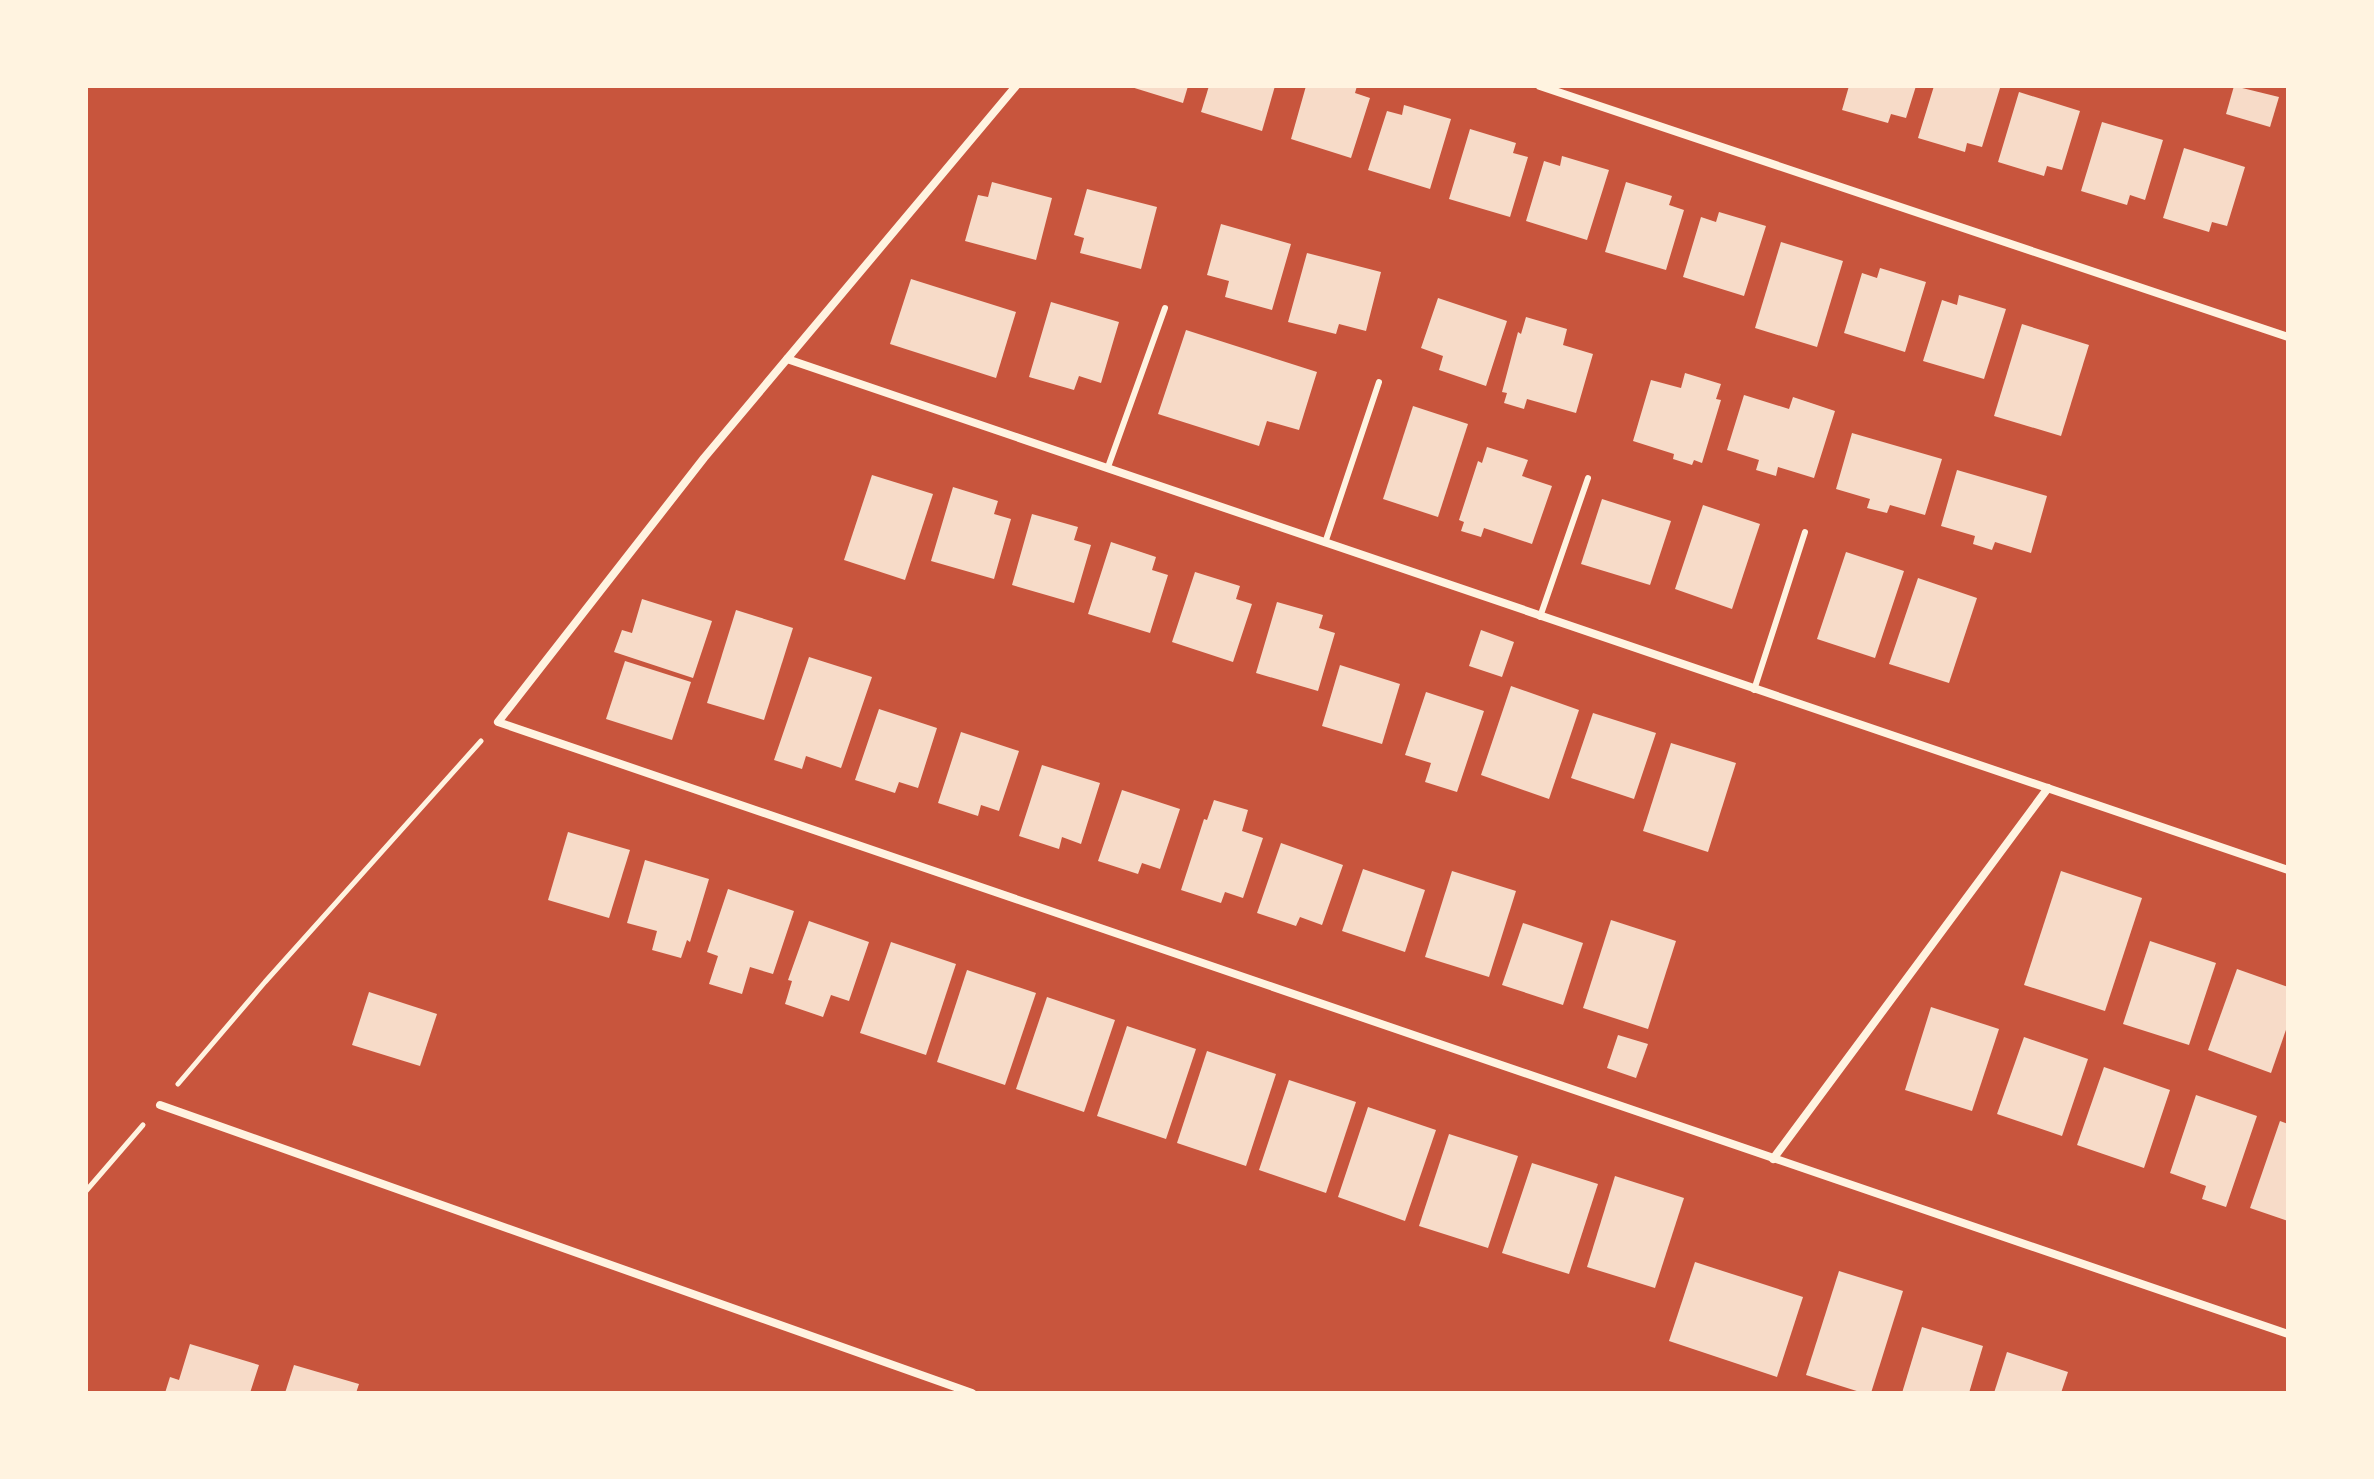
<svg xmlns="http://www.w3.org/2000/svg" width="2374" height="1479" font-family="'PT Sans',sans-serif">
  <rect width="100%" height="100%" fill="#c8553d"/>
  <g fill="#f7dbc8">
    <polygon points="1128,86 1188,86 1183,103"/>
    <polygon points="1209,86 1275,86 1262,131 1201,112"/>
    <polygon points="1306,86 1357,86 1355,93 1370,98 1351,158 1291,139"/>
    <polygon points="1849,86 1916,86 1906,118 1891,114 1888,123 1842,110"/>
    <polygon points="1934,86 2000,88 1982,147 1967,143 1965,152 1918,138"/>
    <polygon points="2234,86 2279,97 2270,127 2226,114"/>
    <polygon points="2019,92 2080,111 2062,170 2047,166 2044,176 1998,162"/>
    <polygon points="1404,105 1451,119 1430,189 1368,170 1387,111 1402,115"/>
    <polygon points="2102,122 2163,140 2145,200 2130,195 2127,205 2081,191"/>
    <polygon points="1470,129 1516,143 1513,153 1528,157 1510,217 1449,199"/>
    <polygon points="2184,148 2245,167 2227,226 2212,222 2209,232 2163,218"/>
    <polygon points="1562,156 1609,170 1587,240 1526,221 1544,161 1560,166"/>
    <polygon points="992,182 1052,198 1036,260 965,241 978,195 988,197"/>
    <polygon points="1626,182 1672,196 1669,205 1684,210 1666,270 1605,252"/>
    <polygon points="1087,189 1157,207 1141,269 1080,253 1084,238 1074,235"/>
    <polygon points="1719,212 1766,226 1744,296 1683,277 1701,217 1716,222"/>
    <polygon points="1221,224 1291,244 1272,310 1225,297 1229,281 1207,275"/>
    <polygon points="1781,242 1843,261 1817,347 1755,328"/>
    <polygon points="1307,253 1381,272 1366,331 1339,324 1336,334 1288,322"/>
    <polygon points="1880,268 1926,282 1905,352 1844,333 1862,273 1877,278"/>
    <polygon points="911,279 1016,312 996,378 890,344"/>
    <polygon points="1959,295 2006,309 1984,379 1923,361 1942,300 1957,305"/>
    <polygon points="1438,298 1507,321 1486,386 1439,370 1443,356 1421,348"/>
    <polygon points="1051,302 1119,322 1101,383 1079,376 1074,390 1029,377"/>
    <polygon points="1526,317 1567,329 1563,345 1593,354 1576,413 1527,399 1524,409 1504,403 1507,393 1502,392 1518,332 1521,334"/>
    <polygon points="2022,324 2089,345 2061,436 1994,416"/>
    <polygon points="1186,330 1317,372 1299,430 1267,421 1259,446 1158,414"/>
    <polygon points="1685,373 1721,384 1716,399 1721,400 1702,463 1694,460 1692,465 1673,459 1674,454 1633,441 1651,380 1681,388"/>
    <polygon points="1744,395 1789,409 1793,397 1835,411 1814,478 1778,467 1776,476 1756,470 1759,460 1727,450"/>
    <polygon points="1413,406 1468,424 1438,517 1383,499"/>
    <polygon points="1852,433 1942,459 1925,515 1890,505 1887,513 1867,508 1870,499 1836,489"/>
    <polygon points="1487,447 1528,460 1522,476 1552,486 1532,544 1484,528 1481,537 1461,531 1464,522 1459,520 1478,461 1482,463"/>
    <polygon points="1957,470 2047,496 2031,553 1995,542 1992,550 1973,544 1975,536 1941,526"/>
    <polygon points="872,475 933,494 905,580 844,560"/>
    <polygon points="953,487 998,501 994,514 1011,519 994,579 931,561"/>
    <polygon points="1602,499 1671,521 1650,585 1581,564"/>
    <polygon points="1703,505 1760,524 1732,609 1675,589"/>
    <polygon points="1032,514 1078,527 1074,540 1091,545 1074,603 1012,585"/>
    <polygon points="1111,542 1156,557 1152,570 1168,575 1150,633 1088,614"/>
    <polygon points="1846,552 1904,571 1875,658 1817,639"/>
    <polygon points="1195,572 1240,586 1236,599 1252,604 1233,662 1172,642"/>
    <polygon points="1918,578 1977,598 1949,683 1889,664"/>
    <polygon points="642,599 712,621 693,678 614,652 622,630 632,633"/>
    <polygon points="1277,602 1323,615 1319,628 1335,633 1318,691 1256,673"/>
    <polygon points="736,610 793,628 764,720 707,703"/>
    <polygon points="1481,630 1514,642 1502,677 1469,666"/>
    <polygon points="809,657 872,677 841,768 806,756 802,769 774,760"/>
    <polygon points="625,661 691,682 672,740 606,719"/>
    <polygon points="1340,665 1400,684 1382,744 1322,726"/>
    <polygon points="1511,686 1579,710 1549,799 1481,775"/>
    <polygon points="1426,692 1484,711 1457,792 1425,782 1431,763 1405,755"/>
    <polygon points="879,709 937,728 918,788 899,782 895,793 855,780"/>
    <polygon points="1593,713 1656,733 1634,799 1571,778"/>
    <polygon points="961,732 1019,751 999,811 981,805 978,816 938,803"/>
    <polygon points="1671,743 1736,763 1708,852 1643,831"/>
    <polygon points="1042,765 1100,783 1081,844 1062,837 1059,849 1019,836"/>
    <polygon points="1122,790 1180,809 1160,869 1142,863 1138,874 1098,861"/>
    <polygon points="1214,800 1248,810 1242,831 1263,838 1243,898 1225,892 1221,903 1181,890 1204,819 1207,820"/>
    <polygon points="568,832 630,850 609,918 548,900"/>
    <polygon points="1281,843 1343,865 1322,925 1300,917 1296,926 1257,913"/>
    <polygon points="645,860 709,879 690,942 687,940 681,958 652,950 657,931 627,923"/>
    <polygon points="1363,869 1425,890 1405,952 1342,931"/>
    <polygon points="1452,871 1516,891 1489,977 1425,957"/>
    <polygon points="2061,871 2142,898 2105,1011 2024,985"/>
    <polygon points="728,889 794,911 773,974 750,967 742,994 709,984 718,956 707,952"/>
    <polygon points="1611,920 1676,941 1648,1029 1583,1008"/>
    <polygon points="809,921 869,942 849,1001 831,995 823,1017 785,1004 792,981 788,980"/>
    <polygon points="1523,923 1583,943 1563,1005 1502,985"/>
    <polygon points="2150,941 2216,963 2189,1045 2123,1024"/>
    <polygon points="891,942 956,964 926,1055 860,1033"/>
    <polygon points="2237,969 2288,987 2288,1024 2271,1073 2208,1050"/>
    <polygon points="967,970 1036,993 1005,1085 937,1062"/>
    <polygon points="369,992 437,1014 420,1066 352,1045"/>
    <polygon points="1047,997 1115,1020 1084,1112 1016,1089"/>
    <polygon points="1931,1007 1999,1029 1972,1111 1905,1090"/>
    <polygon points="1127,1026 1196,1049 1166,1139 1097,1116"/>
    <polygon points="1618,1035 1648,1044 1636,1078 1607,1068"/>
    <polygon points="2024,1037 2088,1059 2062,1136 1997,1114"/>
    <polygon points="1207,1051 1276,1074 1246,1166 1177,1143"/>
    <polygon points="2104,1067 2170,1090 2144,1168 2077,1145"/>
    <polygon points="1289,1080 1356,1102 1326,1193 1259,1170"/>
    <polygon points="2196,1095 2257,1116 2226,1207 2202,1199 2206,1186 2170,1173"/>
    <polygon points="1368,1107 1436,1130 1405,1221 1338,1197"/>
    <polygon points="2280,1121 2288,1124 2288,1221 2250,1208"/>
    <polygon points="1449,1134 1518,1156 1488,1248 1419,1226"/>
    <polygon points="1532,1163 1598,1184 1569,1274 1502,1253"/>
    <polygon points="1615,1176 1684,1198 1655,1288 1587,1267"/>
    <polygon points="1695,1262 1803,1297 1777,1377 1669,1341"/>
    <polygon points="1839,1271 1903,1291 1871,1393 1863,1393 1806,1375"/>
    <polygon points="1922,1327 1983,1346 1969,1393 1902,1393"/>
    <polygon points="190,1344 259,1365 250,1393 165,1393 170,1377 179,1380"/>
    <polygon points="2007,1352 2068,1372 2061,1393 1994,1393"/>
    <polygon points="294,1365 359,1384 356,1393 285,1393"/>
  </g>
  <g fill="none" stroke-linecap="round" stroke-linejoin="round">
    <g stroke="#fff3e0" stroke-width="5">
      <polyline points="178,1084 265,982 481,741"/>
      <polyline points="86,1191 143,1125"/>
    </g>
    <g stroke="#fff3e0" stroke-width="6">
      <polyline points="1108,467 1165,308"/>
      <polyline points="1325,543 1379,382"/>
      <polyline points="1540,617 1588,478"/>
      <polyline points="1754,690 1805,532"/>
    </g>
    <g stroke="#fff3e0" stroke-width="8">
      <polyline points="1016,86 704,458 498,722 2288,1334"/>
      <polyline points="1540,86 2288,337"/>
      <polyline points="787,359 2288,870"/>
      <polyline points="160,1105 972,1393"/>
      <polyline points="1773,1159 2048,788"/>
    </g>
  </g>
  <rect width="2374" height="1479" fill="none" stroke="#fff3e0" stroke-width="176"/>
</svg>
